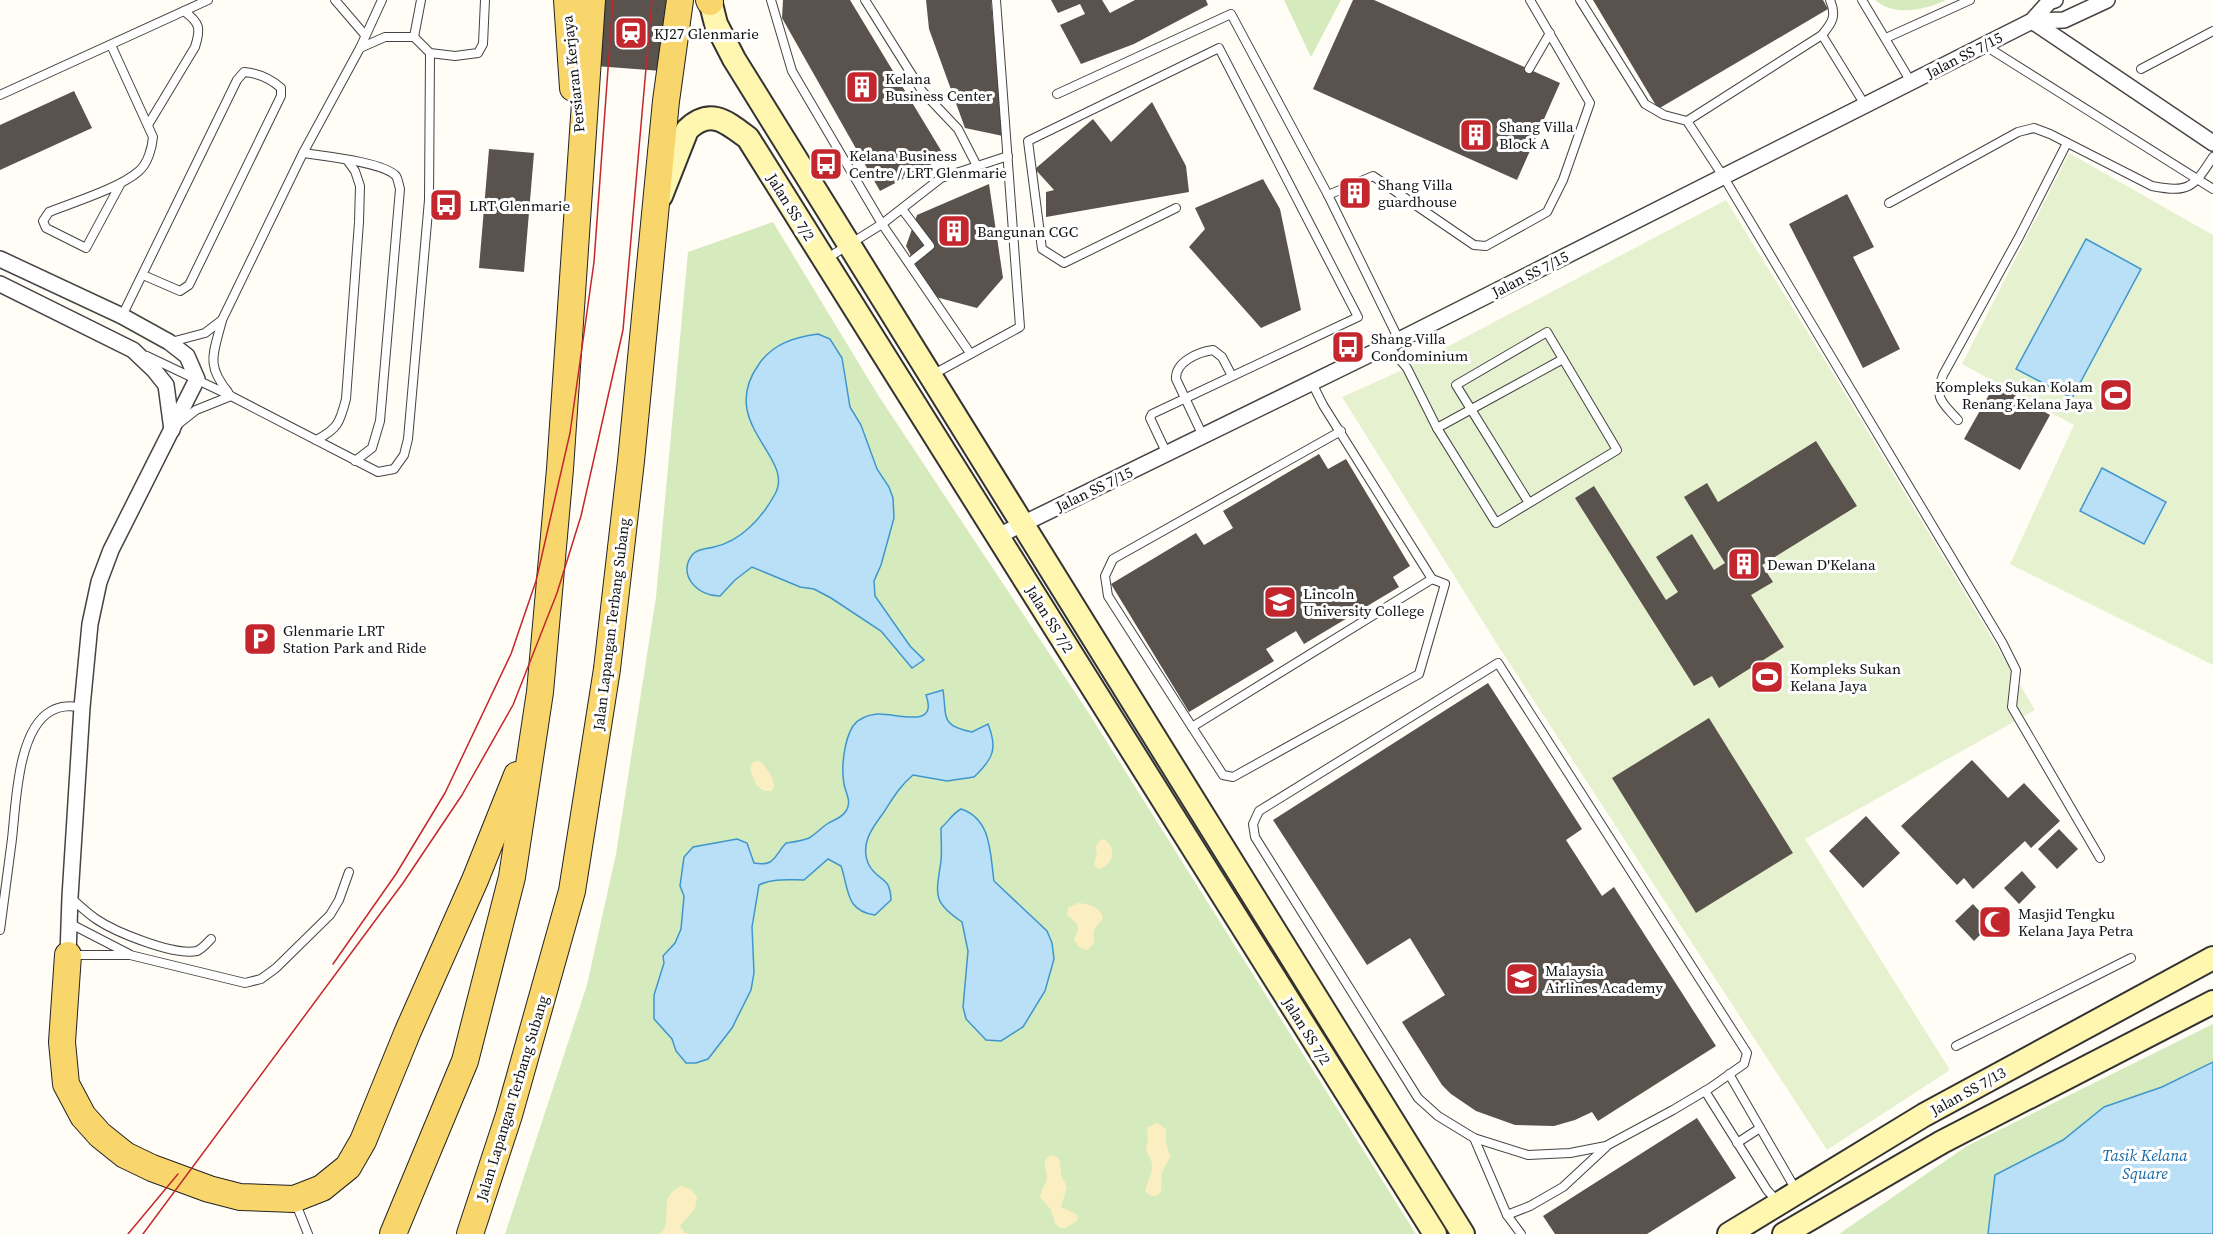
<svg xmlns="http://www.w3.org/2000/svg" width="2213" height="1234" font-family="'Source Serif 4',serif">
  <rect width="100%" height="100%" fill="#fffdf5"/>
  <g fill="#d5ebbd">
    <polygon points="1284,0 1341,0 1311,57"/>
    <path d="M1875,0H1946C1925,10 1894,17 1875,0Z"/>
    <polygon points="773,222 878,395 1090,715 1416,1234 505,1234 587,985 616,854 656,597 688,252"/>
    <polygon points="2213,1024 2213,1234 1839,1234 1967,1146"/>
  </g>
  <g fill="#fbeec1">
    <path d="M757,761L761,762C767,768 775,780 774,788L771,791H764L756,785L750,769L753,762Z"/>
    <path d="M1103,839C1118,847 1114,866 1098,869L1094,865L1097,853L1095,848L1099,841Z"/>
    <path d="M1078,903C1089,904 1100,906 1103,918C1101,922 1098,924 1096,927C1090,936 1100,943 1086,950L1079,947L1074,940L1078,930L1077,924L1067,915L1068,908Z"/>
    <polygon points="1157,1123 1166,1129 1166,1143 1170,1157 1162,1172 1161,1192 1156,1196 1151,1196 1145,1191 1152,1170 1152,1163 1146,1150 1148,1140 1147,1128"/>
    <path d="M1050,1155L1057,1157L1060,1161L1061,1175L1067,1187L1061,1207L1078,1215L1077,1221L1066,1228H1060L1055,1223L1051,1210L1040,1197C1041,1189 1046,1184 1047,1178C1047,1167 1040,1164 1050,1155Z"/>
    <path d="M681,1186L691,1189L697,1197L695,1209L680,1226L685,1233L693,1234H658C677,1227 654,1197 681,1186Z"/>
  </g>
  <g fill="#e6f2cf">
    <polygon points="2069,153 2213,235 2213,665 2010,564 2074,425 1962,364"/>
    <polygon points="1726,200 1829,367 2035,710 1805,839 1950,1070 1827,1150 1497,644 1342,397 1407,368"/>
  </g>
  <g fill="#b9e0f7" stroke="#3f96cf" stroke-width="1.5">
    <polygon points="2086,239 2141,269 2072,398 2016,369"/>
    <path d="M818,334L830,339L842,358L850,407L861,425L877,469L889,487L893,498L894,518L881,565L874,581L875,596L910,646L924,660L912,668L881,631L831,598L814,589L800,587L752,567L735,580L720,596C698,597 676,574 693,554C699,548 707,549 714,547C741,541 762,518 775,494C796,457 716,424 759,364C773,344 794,337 818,334Z"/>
    <polygon points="2102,468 2166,502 2144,544 2080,511"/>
    <path d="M943,690C947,717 940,726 972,732L988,724C998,749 993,759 974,777L947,781L913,775C900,786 893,798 884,812C873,827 860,843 868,863C877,883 890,873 891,900L875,915C845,911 849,889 841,866L828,859L804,880C788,880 773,878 759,885L752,927L754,973L751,990L732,1028L708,1059L696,1063H686L676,1051L672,1039L654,1019V995L664,963L663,956L675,943L681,929L684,896L680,886L684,857L693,847L737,839L747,843L754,863C775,867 774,856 786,843C793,842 802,841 809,838C816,834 821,828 827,824C834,819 841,819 846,811C852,802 846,794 844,784C841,768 844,740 853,726C858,719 867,715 877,714C893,712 939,731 926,695Z"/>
    <path d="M961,809C992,819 990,854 994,881L1047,931L1052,943L1054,959L1045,991L1023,1027L1001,1041L986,1040L966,1019L963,1007L968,951L962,922C932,902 936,895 941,861C942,851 941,839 941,828C949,821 952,814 961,809Z"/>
    <polygon points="2213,1062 2213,1234 1988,1234 1995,1175 2063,1140 2104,1107 2162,1087"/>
  </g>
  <g fill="#5a524d">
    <polygon points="596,0 668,0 662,71 595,66"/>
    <polygon points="783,0 850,0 945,157 880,191 782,18"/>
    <polygon points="926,0 991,0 1003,136 965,128 929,29"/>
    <polygon points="1051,0 1102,0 1110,13 1135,0 1206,0 1208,5 1134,44 1081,64 1060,25 1085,14 1080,4 1058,13"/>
    <polygon points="1353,0 1374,0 1560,83 1517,180 1313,89"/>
    <polygon points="1593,0 1823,0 1828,9 1658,109"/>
    <polygon points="74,91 92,128 0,170 0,125"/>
    <polygon points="1152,102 1186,166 1189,192 1046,217 1046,192 1054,190 1035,169 1093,119 1111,142"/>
    <polygon points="489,149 534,153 524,272 479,268"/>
    <polygon points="1263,179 1280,209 1301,310 1261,328 1189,247 1205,229 1195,208"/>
    <polygon points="989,184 1003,278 977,308 932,296 906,246 917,215"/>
    <polygon points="1362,184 1367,194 1348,203 1344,193"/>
    <polygon points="1847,194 1874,247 1853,257 1900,349 1863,368 1789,224"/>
    <polygon points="1995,384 2050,415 2020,470 1964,439"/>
    <polygon points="1816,441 1857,506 1762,565 1773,582 1751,595 1784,647 1719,688 1712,676 1694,686 1575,498 1594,486 1666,600 1678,592 1656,557 1692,534 1714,570 1725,563 1684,497 1707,483 1718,502"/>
    <polygon points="1319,454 1328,469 1346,459 1410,566 1393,577 1399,587 1304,644 1296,631 1266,649 1274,661 1189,712 1111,584 1196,533 1204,545 1233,528 1223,511"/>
    <polygon points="1488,683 1582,829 1566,840 1602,896 1614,887 1716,1046 1598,1121 1592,1112 1575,1120 1554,1126 1515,1125 1476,1111 1451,1094 1442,1085 1402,1022 1445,995 1410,938 1367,965 1273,820"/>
    <polygon points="1709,718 1793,853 1696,913 1612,778"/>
    <polygon points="1972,760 2008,798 2024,783 2060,821 2031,848 2025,841 1973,889 1964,878 1957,885 1901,826"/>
    <polygon points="1866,816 1900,853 1863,888 1829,851"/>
    <polygon points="2059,829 2078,849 2057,869 2038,849"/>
    <polygon points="2022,871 2036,887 2019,904 2004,888"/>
    <polygon points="1973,904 1991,924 1974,941 1955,921"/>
    <polygon points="1697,1118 1736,1178 1647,1234 1555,1234 1543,1216"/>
  </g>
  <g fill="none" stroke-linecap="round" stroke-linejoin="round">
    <g stroke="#444" stroke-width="10">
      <g id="lane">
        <polyline points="335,0 365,35"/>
        <polyline points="771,0 792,71 882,224 970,353"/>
        <polyline points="865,0 922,91 958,129 977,166"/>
        <polyline points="1580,0 1645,104 1664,115 1687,121 1723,176 2002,642 2016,670 2012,707 2100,858"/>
        <polyline points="1862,0 1911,82"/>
        <polyline points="1822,35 1865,105"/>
        <polyline points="414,37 421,0"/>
        <polyline points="1886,38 1970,0"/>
        <path d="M111,45L153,137C152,148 148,163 139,171C120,188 74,202 49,212L43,221L46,228L86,248L121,183"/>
        <polyline points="1984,45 2213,189"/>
        <polyline points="360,48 382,0"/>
        <polyline points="430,53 455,56 478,53 483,44 485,0"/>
        <polyline points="1529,69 1550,33"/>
        <polyline points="2141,69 2213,31"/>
        <polyline points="1057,94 1231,14 1328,195 1399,340"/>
        <polyline points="0,95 208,0"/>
        <path d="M1687,121L1822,35C1832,23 1837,16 1830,0"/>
        <path d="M148,125L195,47C201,28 200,23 184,11"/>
        <path d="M303,153C323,156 384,162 396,176C398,179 399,186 400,189L380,421L372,448L355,461"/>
        <polyline points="1328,195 1373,176 1474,245 1486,246 1547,212 1563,180 1590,103 1530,0"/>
        <path d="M1889,203L2018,132L2034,128L2050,134L2152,186C2189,193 2193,188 2213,157"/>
        <polyline points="902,209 930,246 909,263"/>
        <polyline points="826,259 882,224 941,178 1008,156"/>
        <path d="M122,316L237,80L244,72C257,73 271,79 281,88V96L189,285L180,291L143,275"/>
        <path d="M222,320C214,353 205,364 228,392"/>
        <polyline points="1388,346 1407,368 1437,428 1496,523 1617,450 1547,332 1456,385 1529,503"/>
        <polyline points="147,356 231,396 378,472 394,469 404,455 408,439 429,200 430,53 414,37 385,37 360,48 303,153 222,320 205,333 171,342"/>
        <polyline points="932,375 1020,327 996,0"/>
        <polyline points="1312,383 1323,405 1432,579 1192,727 1108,596 1105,576 1113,559 1341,431"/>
        <path d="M1958,420C1942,402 1934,399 1943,375L2019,237L2067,143"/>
        <polyline points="177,425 196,410 231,396"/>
        <polyline points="1437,428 1563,359"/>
        <path d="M1203,436L1176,379C1175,362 1198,352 1213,350L1222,357L1232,376"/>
        <path d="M316,440C338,429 340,422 346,399L359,222L360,186L355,171L347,160"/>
        <polyline points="1167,454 1150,418 1152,414 1358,317 1219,48 1028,141 1042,249 1064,263 1176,208"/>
        <polygon points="1498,663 1747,1053 1744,1064 1710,1088 1673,1110 1606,1146 1570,1153 1528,1155 1474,1138 1438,1116 1418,1098 1255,837 1253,824 1259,811"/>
        <polyline points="1192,727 1223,775 1233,777 1419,674 1445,584 1432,579"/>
        <path d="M71,898C79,905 87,913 96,919C115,932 174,956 197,951C202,949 207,943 211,939"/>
        <polyline points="69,923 129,954"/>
        <path d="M0,930C4,900 8,870 12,839C16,805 17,730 51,711C61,705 71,706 82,707"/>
        <polyline points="72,955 130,955 245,983 261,979 276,968 330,915 339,900 349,872"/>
        <polyline points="1956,1046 2131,958"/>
        <polyline points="1729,1074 1796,1190"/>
        <polyline points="1705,1091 1767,1190 1778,1202"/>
        <polyline points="1474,1138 1507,1215 1521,1234"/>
        <polyline points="1737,1143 1760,1128"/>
        <polyline points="296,1204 308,1234"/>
        <polyline points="1507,1215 1530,1206 1563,1187 1606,1147"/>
      </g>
    </g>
    <g stroke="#444" stroke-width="18">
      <g id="street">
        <polyline points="2032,21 2213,143"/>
        <polyline points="2032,21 2064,20 2107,0"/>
        <polyline points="0,259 122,316 169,342 187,356 197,379 111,550 99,582 90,624 82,707 70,897 68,955"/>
        <polyline points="0,284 133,350 154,370 166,385 172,430"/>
        <polyline points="998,536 1399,340 2032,21 2049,2 2055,0"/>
      </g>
    </g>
    <g stroke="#333" stroke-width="26">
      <g id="secondary">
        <polyline points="710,0 716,24 734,59 1463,1234"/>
        <path d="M661,196L687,130C710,107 727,122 748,138L1435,1234"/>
        <polyline points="1729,1234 1924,1115 2213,958"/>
        <polyline points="1784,1234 1942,1142 2213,1002"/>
      </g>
    </g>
    <g stroke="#222" stroke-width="28">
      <g id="primary">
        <polyline points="567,0 573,88"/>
        <polyline points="709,0 710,2"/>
        <polyline points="68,955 62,1042 66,1084 83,1116 100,1135 125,1155 152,1168 209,1189 240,1197 294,1199 322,1188 348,1167 363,1141 408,1031 475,880 517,775"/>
        <polyline points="393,1234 465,1061 512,877 540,692 560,469 592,0"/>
        <polyline points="470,1234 509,1115 572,891 607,669 631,461 666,101 680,0"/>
      </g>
    </g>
    <use href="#lane" stroke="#fff" stroke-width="8"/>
    <use href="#street" stroke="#fff" stroke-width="15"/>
    <use href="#secondary" stroke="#fff6b0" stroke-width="22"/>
    <use href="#primary" stroke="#f9d66b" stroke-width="26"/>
    <g stroke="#c4262e" stroke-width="1.5">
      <polyline points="333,964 396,874 445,793 511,654 536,581 570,433 594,262 613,0"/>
      <polyline points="128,1234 178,1174"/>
      <polyline points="143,1234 403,883 462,795 513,705 557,593 581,516 623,330 652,0"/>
    </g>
  </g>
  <defs>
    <g id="station-square" transform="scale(1.725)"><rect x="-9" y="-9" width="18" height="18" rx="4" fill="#c4262e" stroke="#fff"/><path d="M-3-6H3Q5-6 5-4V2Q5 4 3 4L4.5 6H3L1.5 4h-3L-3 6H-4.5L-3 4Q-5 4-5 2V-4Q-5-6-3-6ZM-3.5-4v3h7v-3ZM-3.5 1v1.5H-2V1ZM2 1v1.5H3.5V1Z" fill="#fff"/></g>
    <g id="building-square" transform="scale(1.725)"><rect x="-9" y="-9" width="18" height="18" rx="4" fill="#c4262e" stroke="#fff"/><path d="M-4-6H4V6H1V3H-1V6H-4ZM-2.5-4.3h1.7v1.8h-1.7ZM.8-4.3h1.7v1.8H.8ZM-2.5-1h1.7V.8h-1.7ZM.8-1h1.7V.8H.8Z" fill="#fff"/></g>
    <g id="bus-square" transform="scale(1.725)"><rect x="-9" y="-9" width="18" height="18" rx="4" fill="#c4262e" stroke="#fff"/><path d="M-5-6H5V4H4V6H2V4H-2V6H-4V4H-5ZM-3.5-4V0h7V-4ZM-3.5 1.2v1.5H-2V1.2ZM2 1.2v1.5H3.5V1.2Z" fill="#fff"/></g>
    <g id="stadium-square" transform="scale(1.725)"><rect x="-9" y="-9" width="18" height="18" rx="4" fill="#c4262e" stroke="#fff"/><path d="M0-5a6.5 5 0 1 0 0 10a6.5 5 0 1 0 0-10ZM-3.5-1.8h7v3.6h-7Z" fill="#fff"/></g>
    <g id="university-square" transform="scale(1.725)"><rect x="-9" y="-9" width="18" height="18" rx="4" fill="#c4262e" stroke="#fff"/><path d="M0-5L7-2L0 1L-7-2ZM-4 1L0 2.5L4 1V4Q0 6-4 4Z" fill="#fff"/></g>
    <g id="parking-square" transform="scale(1.725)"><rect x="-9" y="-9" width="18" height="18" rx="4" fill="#c4262e" stroke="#fff"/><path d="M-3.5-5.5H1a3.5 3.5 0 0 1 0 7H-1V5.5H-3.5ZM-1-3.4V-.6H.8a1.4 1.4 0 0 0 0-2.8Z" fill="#fff"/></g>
    <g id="mosque-square" transform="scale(1.725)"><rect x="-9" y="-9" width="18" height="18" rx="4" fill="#c4262e" stroke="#fff"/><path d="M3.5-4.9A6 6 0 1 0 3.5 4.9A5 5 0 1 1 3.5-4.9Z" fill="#fff"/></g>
  </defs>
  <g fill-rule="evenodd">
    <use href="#station-square" x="631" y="33"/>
    <use href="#building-square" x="862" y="87"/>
    <use href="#building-square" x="1476" y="135"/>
    <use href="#bus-square" x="826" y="164"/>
    <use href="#building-square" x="1355" y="193"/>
    <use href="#bus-square" x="446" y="205"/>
    <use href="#building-square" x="954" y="231"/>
    <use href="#bus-square" x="1348" y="347"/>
    <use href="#stadium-square" x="2116" y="395"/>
    <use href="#building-square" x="1744" y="564"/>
    <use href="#university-square" x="1280" y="602"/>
    <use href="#parking-square" x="260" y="639"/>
    <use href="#stadium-square" x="1767" y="677"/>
    <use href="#mosque-square" x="1995" y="922"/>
    <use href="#university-square" x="1522" y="979"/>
  </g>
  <g text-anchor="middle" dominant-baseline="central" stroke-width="6" stroke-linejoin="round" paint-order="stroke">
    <g font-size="15" fill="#111" stroke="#fff" text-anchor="start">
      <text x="654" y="33">KJ27 Glenmarie</text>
      <text x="885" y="78">Kelana<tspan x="885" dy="17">Business Center</tspan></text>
      <text x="1499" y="126">Shang Villa<tspan x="1499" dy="17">Block A</tspan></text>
      <text x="849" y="155">Kelana Business<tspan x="849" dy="17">Centre / LRT Glenmarie</tspan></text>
      <text x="1378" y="184">Shang Villa<tspan x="1378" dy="17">guardhouse</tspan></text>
      <text x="469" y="205">LRT Glenmarie</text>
      <text x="977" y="231">Bangunan CGC</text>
      <text x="1371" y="338">Shang Villa<tspan x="1371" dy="17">Condominium</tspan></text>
      <text x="2093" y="386" text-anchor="end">Kompleks Sukan Kolam<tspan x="2093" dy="17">Renang Kelana Jaya</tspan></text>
      <text x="1767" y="564">Dewan D'Kelana</text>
      <text x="1303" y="593">Lincoln<tspan x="1303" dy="17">University College</tspan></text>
      <text x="283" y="630">Glenmarie LRT<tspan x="283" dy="17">Station Park and Ride</tspan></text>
      <text x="1790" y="668">Kompleks Sukan<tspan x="1790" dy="17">Kelana Jaya</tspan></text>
      <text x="2018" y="913">Masjid Tengku<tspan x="2018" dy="17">Kelana Jaya Petra</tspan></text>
      <text x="1545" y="970">Malaysia<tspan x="1545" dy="17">Airlines Academy</tspan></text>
    </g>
    <g font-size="15" fill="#111" stroke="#fff">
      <text transform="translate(1964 55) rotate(-27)">Jalan SS 7/15</text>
      <text transform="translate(573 74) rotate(-96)">Persiaran Kerjaya</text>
      <text transform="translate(791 207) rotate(58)">Jalan SS 7/2</text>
      <text transform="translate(1530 274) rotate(-27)">Jalan SS 7/15</text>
      <text transform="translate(1094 489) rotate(-26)">Jalan SS 7/15</text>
      <text transform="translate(1050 619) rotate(58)">Jalan SS 7/2</text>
      <text transform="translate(611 624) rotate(-83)">Jalan Lapangan Terbang Subang</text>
      <text transform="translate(1307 1031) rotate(58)">Jalan SS 7/2</text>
      <text transform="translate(1968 1091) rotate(-29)">Jalan SS 7/13</text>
      <text transform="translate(512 1098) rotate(-73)">Jalan Lapangan Terbang Subang</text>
    </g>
    <g font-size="16" font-style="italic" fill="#1768a6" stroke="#fff">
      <text x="2145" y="1155">Tasik Kelana<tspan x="2145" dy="18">Square</tspan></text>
    </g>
  </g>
</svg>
